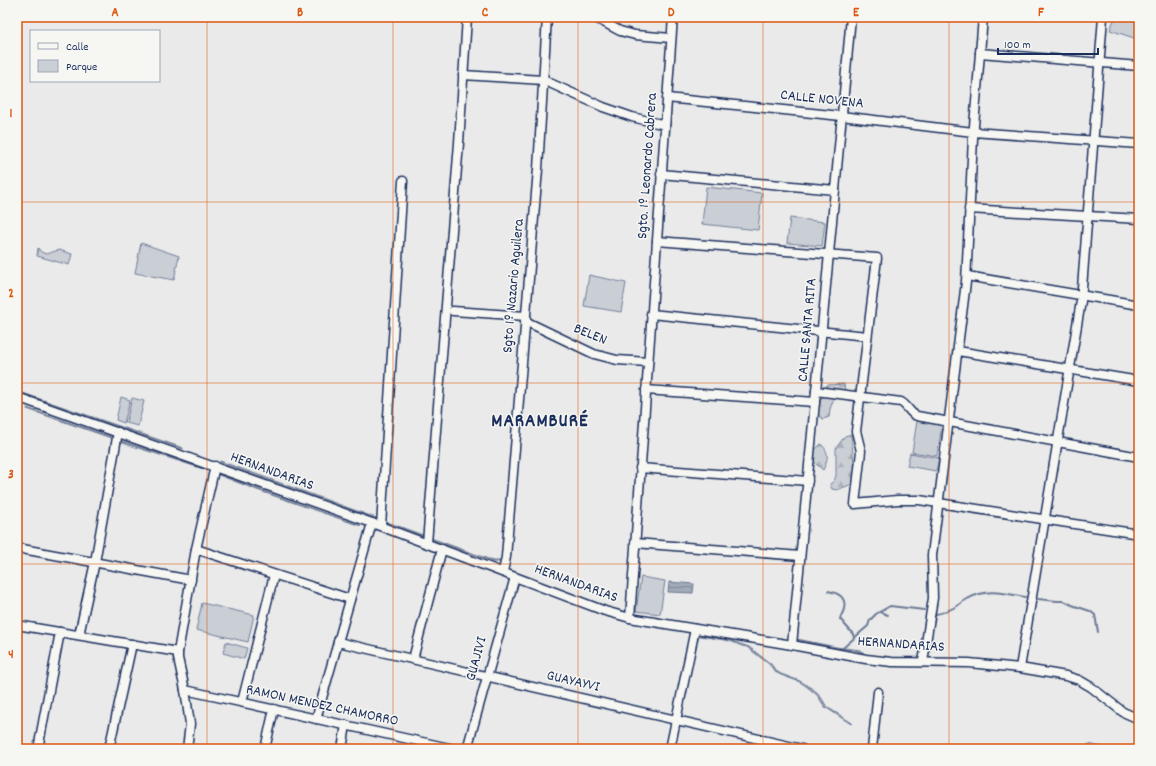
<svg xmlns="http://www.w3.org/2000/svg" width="1156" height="766" font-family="Dekko,sans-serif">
  <defs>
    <pattern id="forest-firs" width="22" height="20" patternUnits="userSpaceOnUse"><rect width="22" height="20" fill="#caced5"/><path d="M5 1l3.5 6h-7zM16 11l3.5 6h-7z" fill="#adb1b9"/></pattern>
    <pattern id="water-rules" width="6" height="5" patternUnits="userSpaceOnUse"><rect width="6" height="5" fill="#a2aaba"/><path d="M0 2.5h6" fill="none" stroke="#838b9a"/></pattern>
  </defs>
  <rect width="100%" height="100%" fill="#e9eae9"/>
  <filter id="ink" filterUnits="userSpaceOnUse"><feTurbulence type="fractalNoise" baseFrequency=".025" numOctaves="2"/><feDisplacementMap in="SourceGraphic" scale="8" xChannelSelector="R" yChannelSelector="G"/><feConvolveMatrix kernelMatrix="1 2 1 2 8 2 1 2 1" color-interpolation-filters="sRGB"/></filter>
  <g filter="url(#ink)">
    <g fill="url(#forest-firs)" stroke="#727e9a">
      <polygon points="844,384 845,392 842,396 834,398 830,409 829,417 823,419 817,414 816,406 822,398 827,385"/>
      <polygon points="851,434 855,473 852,484 837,490 832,489 830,484 834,481 836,476 836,448 845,436"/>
      <path d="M821,444C830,453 828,459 823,470L815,463L812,453Z"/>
      <polygon points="1089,744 1109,749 1081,749"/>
    </g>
    <g fill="#caced5" stroke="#727e9a">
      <polygon points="1115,17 1139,17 1139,35 1137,39 1110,30"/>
      <polygon points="706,187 762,193 758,230 702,224"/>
      <polygon points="790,218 825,222 822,246 787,243"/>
      <polygon points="141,243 179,256 174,280 135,273"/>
      <polygon points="38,248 41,252 46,254 59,250 72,254 69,265 37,256"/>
      <polygon points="589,275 626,283 621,312 584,306"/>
      <polygon points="121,397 130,400 124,423 116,420"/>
      <polygon points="132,398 144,401 138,426 126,423"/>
      <polygon points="917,421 942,425 937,456 912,452"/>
      <polygon points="910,453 939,458 936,471 907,466"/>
      <polygon points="641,577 665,581 660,614 636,611"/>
      <polygon points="202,603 254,615 248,642 196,630"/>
      <polygon points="226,642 247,648 244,659 223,653"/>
    </g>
    <g fill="url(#water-rules)" stroke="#6c7995">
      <polygon points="17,391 183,448 183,449 17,392"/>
      <polygon points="27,408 111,437 111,438 27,409"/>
      <polygon points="121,441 203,468 203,469 120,442"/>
      <polygon points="220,461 494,561 500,561 500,562 493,562 220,463"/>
      <polygon points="217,473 257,489 361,526 257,490 216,474"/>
      <polygon points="669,582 694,584 693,593 668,592"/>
      <polygon points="701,635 729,640 749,647 771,664 776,671 781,674 800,681 813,689 819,694 827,707 852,723 851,724 825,707 817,695 806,686 800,682 781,675 775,672 770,665 747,647 742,646 730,641 700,636"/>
      <polygon points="797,639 836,647 860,650 864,653 855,650 837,648 796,640"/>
    </g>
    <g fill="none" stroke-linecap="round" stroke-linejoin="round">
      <g stroke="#6c7995" stroke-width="2">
        <path d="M828,591C838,593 847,597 844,609C843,613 841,615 840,619L853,634L854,638"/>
        <polyline points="1038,599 1057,601 1064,601 1072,605 1090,611 1095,615 1098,632"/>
        <polyline points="880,612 888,615"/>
        <path d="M936,614C943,613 950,610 957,606C960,604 963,601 967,599C989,588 1002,593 1025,597"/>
        <polyline points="843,648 861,632 868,626 870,620 876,614 890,606 924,610"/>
      </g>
      <g stroke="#1b2f5e" stroke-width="11">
        <g id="minor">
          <polyline points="594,17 620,31 635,35 671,38"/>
          <polyline points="980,53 1139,66"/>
          <polyline points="463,75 543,80 603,107 632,117 665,125"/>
          <polyline points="667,98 841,116 973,132 1139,144"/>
          <polyline points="661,174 835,190"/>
          <polyline points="969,209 1139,219"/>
          <polyline points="657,241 877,258 856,431 861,451 855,504 897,500 919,500 1139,534"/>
          <polyline points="967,276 1139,305"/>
          <polyline points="453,311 526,316"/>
          <polyline points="651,314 867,336"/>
          <polyline points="525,321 594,354 617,360 648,362"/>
          <polyline points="958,351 1139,381"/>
          <polyline points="646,390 815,402"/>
          <path d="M816,391L901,402C908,406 910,414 917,416L1139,457"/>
          <polyline points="17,397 372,523 605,611 630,618 792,645 866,659 892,662 969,663 1020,668 1066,676 1079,680 1091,687 1123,712 1139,719"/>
          <polyline points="640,468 808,481"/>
          <polyline points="381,526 403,181"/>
          <polyline points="427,543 459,143 467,17"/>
          <polyline points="635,543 800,556"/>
          <polyline points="17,548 191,580"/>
          <polyline points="196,549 350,599"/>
          <polyline points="503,572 506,557 538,169 547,17"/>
          <polyline points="630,618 673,17"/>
          <polyline points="17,625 178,652"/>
          <polyline points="79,635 95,562 118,432"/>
          <polyline points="338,642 802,749"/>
          <polyline points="792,645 835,190 851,17"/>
          <polyline points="413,659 442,549"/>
          <polyline points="923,662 933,598 932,555 966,282 973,138 983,17"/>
          <polyline points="1020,668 1081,301 1103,17"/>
          <polyline points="185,690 454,749"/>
          <polyline points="242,702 274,575"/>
          <polyline points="316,719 372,523"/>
          <polyline points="38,749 60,632"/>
          <polyline points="109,749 132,644"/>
          <polyline points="187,749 190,724 185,690 178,658 178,652 196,549 215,466"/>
          <polyline points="265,749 274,709"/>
          <polyline points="342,749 346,725"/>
          <polyline points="467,749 515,577"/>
          <polyline points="670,749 695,629"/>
          <polyline points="872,749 878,692"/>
        </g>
      </g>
      <use href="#minor" stroke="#f6f6f2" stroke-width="8"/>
    </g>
  </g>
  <path fill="none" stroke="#de5710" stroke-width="1" stroke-opacity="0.55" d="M207,17V749M393,17V749M578,17V749M763,17V749M949,17V749M17,202H1139M17,383H1139M17,564H1139"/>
  <g text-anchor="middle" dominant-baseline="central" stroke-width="3" stroke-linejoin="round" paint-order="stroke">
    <g font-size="15" fill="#1b2f5e" stroke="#f6f6f2">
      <text transform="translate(822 100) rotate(6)">CALLE NOVENA</text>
      <text transform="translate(648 166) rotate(-86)">Sgto. 1º Leonardo Cabrera</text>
      <text transform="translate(514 286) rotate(-85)">Sgto 1º Nazario Aguilera</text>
      <text transform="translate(808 330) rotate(-85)">CALLE SANTA RITA</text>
      <text transform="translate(590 335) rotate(22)">BELEN</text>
      <text transform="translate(272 472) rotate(20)">HERNANDARIAS</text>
      <text transform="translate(576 584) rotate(20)">HERNANDARIAS</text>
      <text transform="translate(901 645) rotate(4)">HERNANDARIAS</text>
      <text transform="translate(477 659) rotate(-75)">GUAJIVI</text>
      <text transform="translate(573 682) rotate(13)">GUAYAYVI</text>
      <text transform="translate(322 706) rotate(12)">RAMON MENDEZ CHAMORRO</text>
    </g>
    <g font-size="19" font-weight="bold" letter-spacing="1" fill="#1b2f5e" stroke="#f6f6f2">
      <text x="540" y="422">MARAMBURÉ</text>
    </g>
  </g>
  <rect width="1156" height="766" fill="none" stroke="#f6f6f2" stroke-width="44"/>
  <rect x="30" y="30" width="130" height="52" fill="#f6f6f2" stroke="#9ea6b7"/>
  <rect x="38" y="43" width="20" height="6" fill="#f6f6f2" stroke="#9ea6b7"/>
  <text x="66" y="50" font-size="12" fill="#1b2f5e">Calle</text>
  <rect x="38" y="60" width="20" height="12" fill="#caced5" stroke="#9ea6b7"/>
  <text x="66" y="70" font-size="12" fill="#1b2f5e">Parque</text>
  <path d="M998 48v6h100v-6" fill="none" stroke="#1b2f5e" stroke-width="2"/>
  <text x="1004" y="48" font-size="12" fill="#1b2f5e" stroke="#f6f6f2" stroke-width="3" paint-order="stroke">100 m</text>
  <rect x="22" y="22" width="1112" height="722" fill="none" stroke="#de5710" stroke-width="1.5"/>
  <g font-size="13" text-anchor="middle" font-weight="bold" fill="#de5710">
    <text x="115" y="16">A</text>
    <text x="300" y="16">B</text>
    <text x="485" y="16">C</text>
    <text x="671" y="16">D</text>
    <text x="856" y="16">E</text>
    <text x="1041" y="16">F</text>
    <text x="11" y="117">1</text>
    <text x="11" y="297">2</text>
    <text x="11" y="478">3</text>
    <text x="11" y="658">4</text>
  </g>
</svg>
